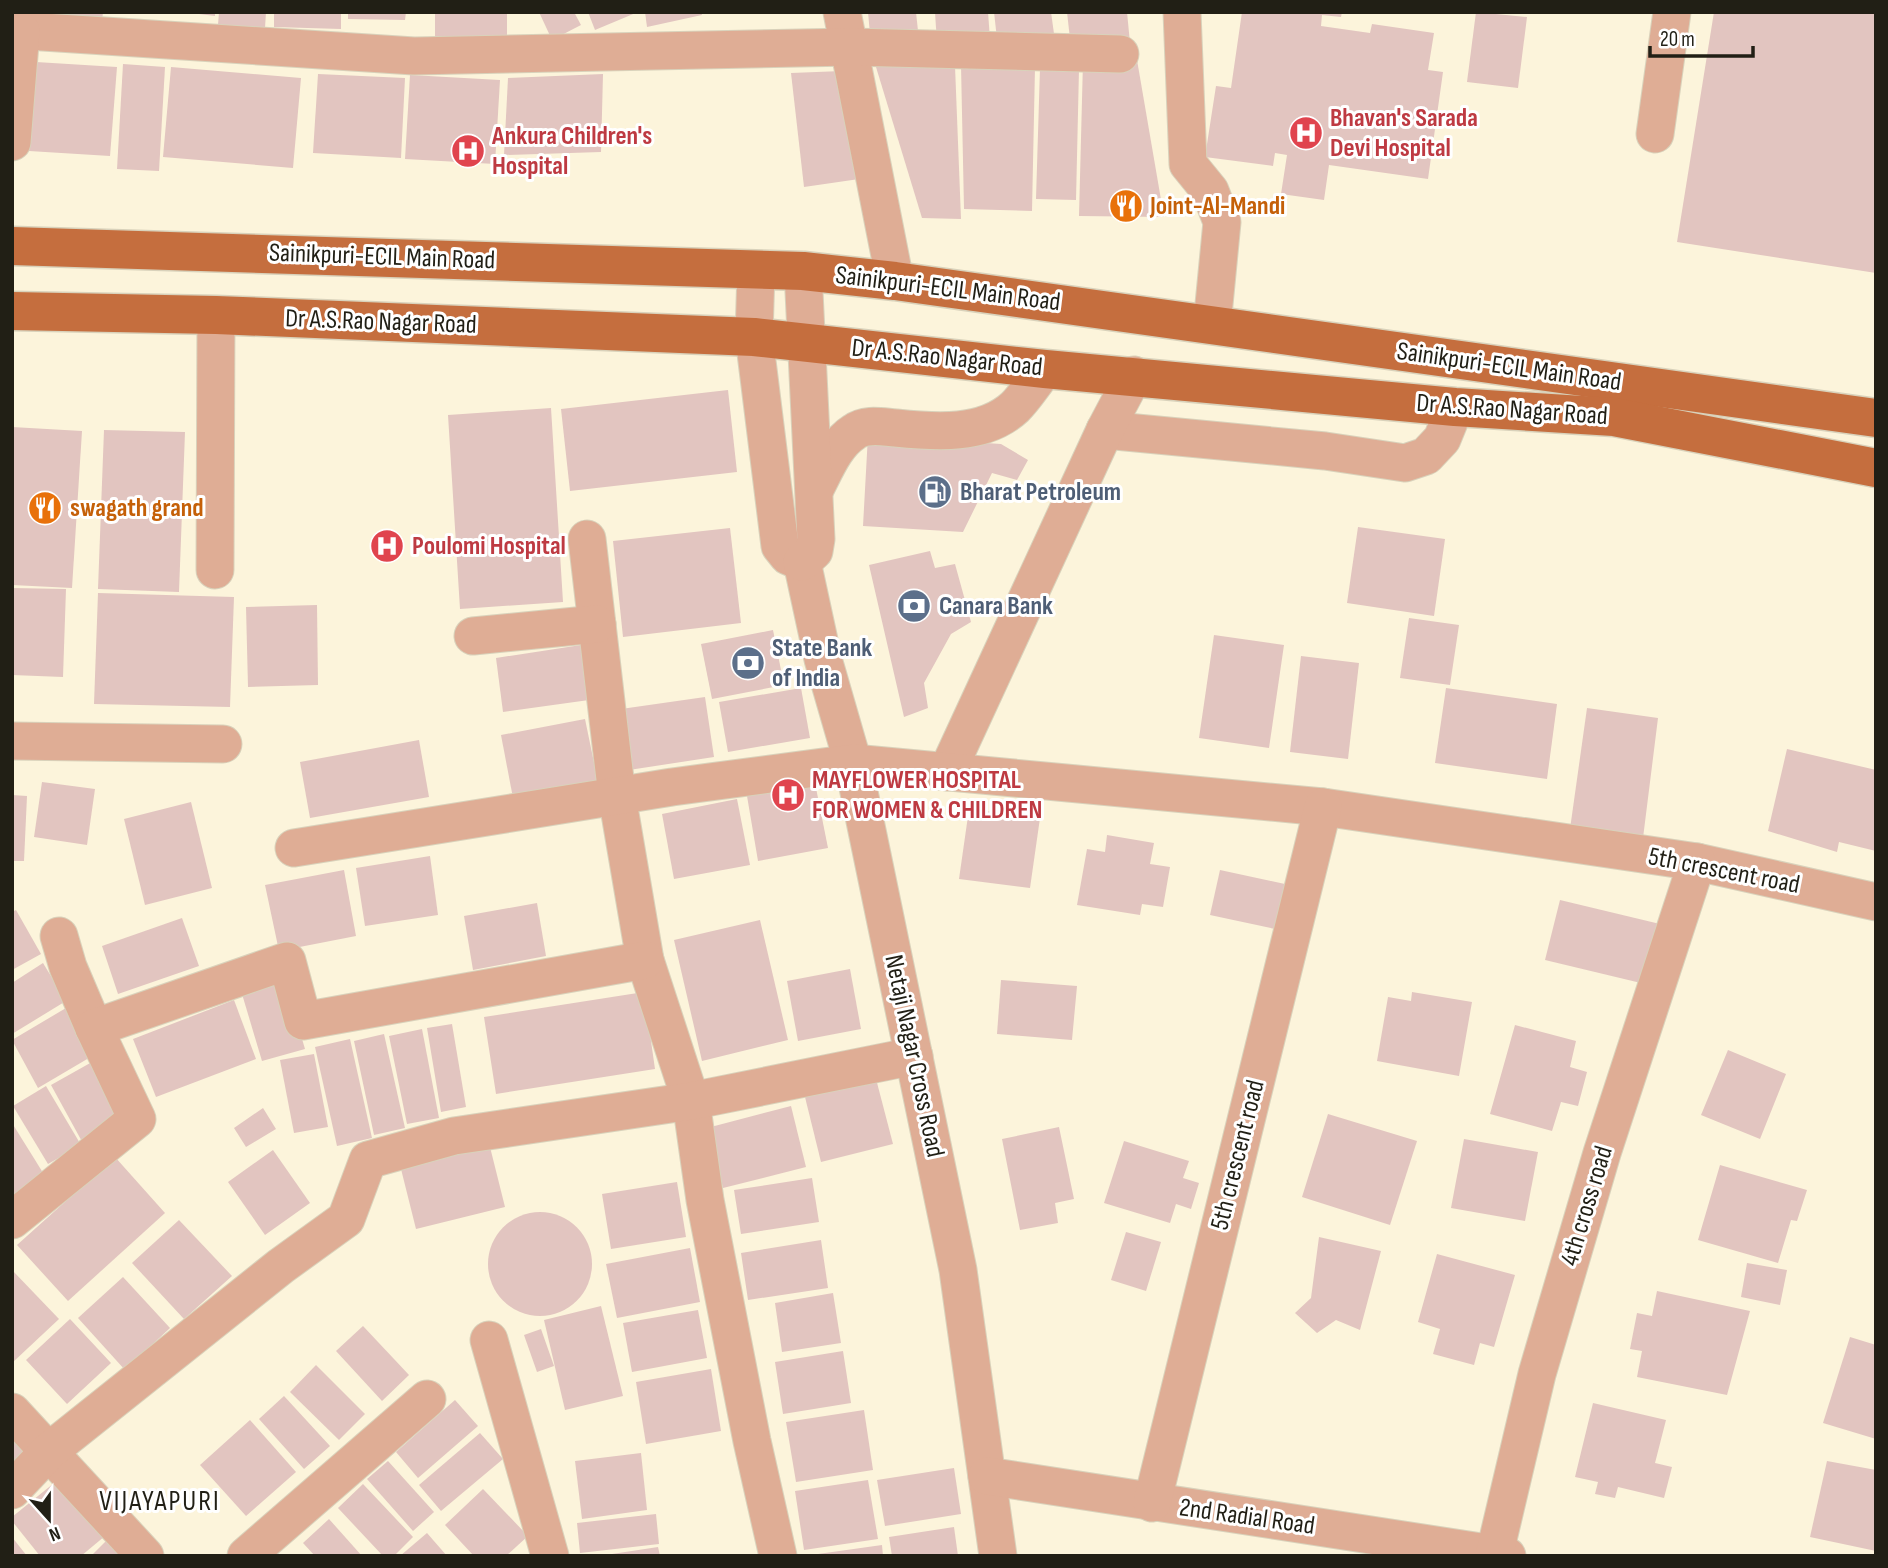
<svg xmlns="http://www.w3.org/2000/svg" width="1888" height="1568" font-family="'Sofia Sans Condensed',sans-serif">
  <rect width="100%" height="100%" fill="#fcf4db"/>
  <g fill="#e2c5c0">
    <polygon points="24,12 103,12 102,21 24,17"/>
    <polygon points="183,12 215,12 215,16"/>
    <polygon points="219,12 266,12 265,28 218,25"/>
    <polygon points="274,12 341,12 341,29 274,27"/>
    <polygon points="348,12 406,12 405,20 348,19"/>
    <rect x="435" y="12" width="72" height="26"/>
    <polygon points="539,12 574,12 581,25 552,40"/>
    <polygon points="588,12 638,12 595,30"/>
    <polygon points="645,12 701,12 702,15 647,27"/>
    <polygon points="868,12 916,12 918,31 870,34"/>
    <polygon points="935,12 988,12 990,39 937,43"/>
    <polygon points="994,12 1051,12 1055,41 998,48"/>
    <polygon points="1067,12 1127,12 1130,43 1071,48"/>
    <polygon points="1242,12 1342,12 1341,17 1322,15 1321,26 1370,33 1372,24 1434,33 1428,70 1443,72 1428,179 1329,165 1324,200 1281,194 1287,155 1275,153 1273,166 1205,157 1216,86 1231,88"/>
    <polygon points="1476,12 1527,17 1518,88 1467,82"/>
    <polygon points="1714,12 1876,12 1876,273 1677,242"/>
    <polygon points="1137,60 1164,217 1079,216 1083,61"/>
    <polygon points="36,62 117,67 110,156 29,151"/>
    <polygon points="123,64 165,67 159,171 117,169"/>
    <polygon points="961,65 1035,67 1032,211 964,209"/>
    <polygon points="955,66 961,219 922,218 876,67"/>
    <polygon points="171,67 301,78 293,168 163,157"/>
    <polygon points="1040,68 1079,69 1076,200 1036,199"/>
    <polygon points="842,71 866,178 804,187 791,73"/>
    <polygon points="318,74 405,78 401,158 313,153"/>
    <polygon points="603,74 601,152 504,155 508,78"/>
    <polygon points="410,75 500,80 495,164 405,159"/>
    <polygon points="728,390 737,472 570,491 561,409"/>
    <polygon points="551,408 563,602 460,609 448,415"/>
    <polygon points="12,427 82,431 72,588 12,585"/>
    <polygon points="104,430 185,432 179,592 98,589"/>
    <polygon points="868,435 1001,444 1028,460 1017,480 992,473 963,532 863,526"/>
    <polygon points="1358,527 1445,539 1434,616 1347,603"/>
    <polygon points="730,528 741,623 623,637 613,541"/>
    <polygon points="930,551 935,568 955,564 971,622 951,634 924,683 928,708 904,717 869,565"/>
    <polygon points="12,588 66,589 63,677 12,675"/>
    <polygon points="98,593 234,597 230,707 94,704"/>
    <polygon points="317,605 318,685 248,687 246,607"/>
    <polygon points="1409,618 1459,625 1450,685 1400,678"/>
    <polygon points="773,630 784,685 712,699 701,644"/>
    <polygon points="1214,635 1284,645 1269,748 1199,738"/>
    <polygon points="581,645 589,700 503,712 496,658"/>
    <polygon points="1301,656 1359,663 1348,759 1290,752"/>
    <polygon points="801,688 810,738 728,752 719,702"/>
    <polygon points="1446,688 1557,704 1547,779 1435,763"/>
    <polygon points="705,697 714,757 629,770 621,709"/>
    <polygon points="1587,708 1658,718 1642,846 1569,836"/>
    <polygon points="585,719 598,782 513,798 501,735"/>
    <polygon points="419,740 429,797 310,818 300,762"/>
    <polygon points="1787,749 1876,770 1876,851 1839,842 1837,852 1768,831"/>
    <polygon points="42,782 95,789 87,845 34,837"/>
    <polygon points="815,783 828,848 758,861 747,796"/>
    <polygon points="12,795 27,796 24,861 12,861"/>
    <polygon points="737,799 750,865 674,879 662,814"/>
    <polygon points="191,802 212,888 145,905 124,819"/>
    <polygon points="969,809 1040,818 1030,888 959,879"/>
    <polygon points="1107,835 1154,843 1150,864 1170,867 1163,907 1142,904 1140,915 1077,905 1087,849 1105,852"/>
    <polygon points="430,856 438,915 365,926 356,868"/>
    <polygon points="344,870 356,936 279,951 265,885"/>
    <polygon points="1220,870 1285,884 1275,929 1210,915"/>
    <polygon points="1560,900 1660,924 1645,984 1545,960"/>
    <polygon points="537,903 546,956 473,970 464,916"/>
    <polygon points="16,910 41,954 12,970 12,912"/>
    <polygon points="182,918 199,966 118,994 102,946"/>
    <polygon points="760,920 788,1040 702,1061 674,940"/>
    <polygon points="43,963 66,1001 12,1034 12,983"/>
    <polygon points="850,969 861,1029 798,1041 787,981"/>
    <polygon points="1001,980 1077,986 1072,1040 997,1034"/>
    <polygon points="285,981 305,1049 262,1061 242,994"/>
    <polygon points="644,992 655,1069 496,1094 484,1017"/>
    <polygon points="1412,992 1472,1002 1459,1076 1377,1061 1388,997 1411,1001"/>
    <polygon points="234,1000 256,1059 156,1097 133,1039"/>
    <polygon points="66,1008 94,1055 38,1088 12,1040"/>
    <polygon points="452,1024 466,1107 441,1112 427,1028"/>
    <polygon points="1515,1025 1576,1041 1570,1067 1587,1072 1578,1106 1561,1102 1552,1131 1490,1114"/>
    <polygon points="422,1029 439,1118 407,1124 389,1036"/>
    <polygon points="384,1034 405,1128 374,1135 354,1041"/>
    <polygon points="350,1039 372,1138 337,1146 315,1047"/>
    <polygon points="1728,1050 1786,1074 1760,1139 1701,1115"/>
    <polygon points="314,1054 328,1127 294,1133 280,1060"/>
    <polygon points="92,1062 126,1124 85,1147 51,1085"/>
    <polygon points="875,1075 893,1144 821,1162 804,1093"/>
    <polygon points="46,1086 81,1145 48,1164 13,1106"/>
    <polygon points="791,1106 806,1167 723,1188 707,1128"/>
    <polygon points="263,1108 276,1129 246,1147 234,1128"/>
    <polygon points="1328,1114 1417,1141 1390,1225 1302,1197"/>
    <polygon points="12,1123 45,1176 12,1196"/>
    <polygon points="1059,1127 1074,1199 1055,1203 1058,1223 1020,1230 1002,1139"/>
    <polygon points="488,1139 505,1207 416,1229 399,1161"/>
    <polygon points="1464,1139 1538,1152 1525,1221 1451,1208"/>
    <polygon points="1124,1141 1189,1161 1183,1178 1199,1183 1191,1209 1176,1204 1170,1223 1104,1203"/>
    <polygon points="273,1150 310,1203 265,1235 228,1182"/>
    <polygon points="115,1157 165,1213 68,1301 17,1245"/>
    <polygon points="1720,1165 1807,1190 1797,1221 1791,1220 1778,1263 1698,1240"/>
    <polygon points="812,1178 819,1222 741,1234 734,1190"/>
    <polygon points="677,1182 686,1237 611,1249 602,1194"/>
    <circle cx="540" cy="1264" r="52"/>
    <polygon points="179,1220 232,1276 184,1319 132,1263"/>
    <polygon points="1126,1232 1161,1242 1146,1291 1111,1280"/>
    <polygon points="1319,1237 1381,1251 1360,1330 1336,1320 1317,1333 1295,1313 1311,1298"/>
    <polygon points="821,1240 828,1288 748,1300 741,1253"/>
    <polygon points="690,1248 700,1302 617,1318 606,1264"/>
    <polygon points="1437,1254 1515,1275 1494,1347 1480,1343 1474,1365 1433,1354 1440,1329 1418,1322"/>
    <polygon points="1747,1263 1787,1270 1780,1305 1741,1297"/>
    <polygon points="12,1270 59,1319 12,1363"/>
    <polygon points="123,1277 170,1328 125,1370 78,1318"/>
    <polygon points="1657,1291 1750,1311 1727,1395 1637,1377 1642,1351 1630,1349 1637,1313 1652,1316"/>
    <polygon points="833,1293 841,1343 782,1352 775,1303"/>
    <polygon points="601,1306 623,1396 565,1410 544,1320"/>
    <polygon points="698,1310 707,1358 632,1372 623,1323"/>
    <polygon points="70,1319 111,1363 67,1404 26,1360"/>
    <polygon points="363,1326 409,1375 382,1401 336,1351"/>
    <polygon points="541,1329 554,1366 537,1372 524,1335"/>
    <polygon points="1850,1337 1876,1345 1876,1439 1823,1423"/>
    <polygon points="843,1351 851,1403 783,1414 775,1362"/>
    <polygon points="316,1365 365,1414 339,1440 290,1392"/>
    <polygon points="711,1369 721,1431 646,1444 636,1382"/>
    <polygon points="284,1396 330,1446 304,1469 259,1419"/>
    <polygon points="455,1400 478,1426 418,1478 396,1452"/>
    <polygon points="1593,1403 1666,1420 1655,1463 1672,1467 1664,1498 1618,1487 1615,1498 1595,1494 1598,1482 1575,1477"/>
    <polygon points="864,1410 873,1470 796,1482 786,1422"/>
    <polygon points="250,1420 296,1472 246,1516 200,1465"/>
    <polygon points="12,1432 27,1450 12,1462"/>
    <polygon points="480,1433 503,1459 441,1511 419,1485"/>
    <polygon points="641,1453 647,1510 582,1519 575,1461"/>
    <polygon points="388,1461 434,1512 413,1531 367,1479"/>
    <polygon points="1827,1461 1876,1470 1876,1551 1810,1537"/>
    <polygon points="954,1468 961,1514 885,1526 877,1480"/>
    <polygon points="59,1479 105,1536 81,1556 40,1556 12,1521 12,1517"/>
    <polygon points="868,1480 878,1539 804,1550 795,1491"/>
    <polygon points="363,1484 413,1537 394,1556 383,1556 338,1508"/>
    <polygon points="483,1489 528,1536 506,1556 474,1556 445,1525"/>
    <polygon points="656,1514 659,1544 580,1553 577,1523"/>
    <polygon points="329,1519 362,1556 315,1556 303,1543"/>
    <polygon points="954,1527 958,1556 892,1556 889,1537"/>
    <polygon points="427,1533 447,1556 400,1556"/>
    <polygon points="12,1537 27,1556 12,1556"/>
    <polygon points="106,1541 121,1556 91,1556"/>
    <polygon points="882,1545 883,1556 818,1556 818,1554"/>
    <polygon points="658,1547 660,1556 612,1556 612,1554"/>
  </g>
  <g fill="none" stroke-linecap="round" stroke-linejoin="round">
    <g stroke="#d9d2bb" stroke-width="39">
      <g id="minor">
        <polyline points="842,12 895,281"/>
        <polyline points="1182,12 1188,164 1210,191 1222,222 1212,325"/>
        <polyline points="12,30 414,56 851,47 1120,54"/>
        <polyline points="1655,134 1672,12"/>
        <polyline points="12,142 21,31"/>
        <polyline points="756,270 754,337 780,546 788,556 802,562"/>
        <polyline points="1105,430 1325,451 1405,463 1426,456 1442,439 1455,407"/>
        <path d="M815,489C825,470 835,444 854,432C866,423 882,427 896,428C935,432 984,436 1015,407C1026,396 1035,381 1045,369"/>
        <polyline points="587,539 617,796 645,960 691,1101 705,1200 752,1441 778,1556"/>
        <polyline points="802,562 823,659 853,763 958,1270 998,1556"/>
        <polyline points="802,562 814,551 816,539 803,271"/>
        <polyline points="215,570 216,315"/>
        <polyline points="473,636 597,624"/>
        <polyline points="12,741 223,744"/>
        <polyline points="947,772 1105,430 1134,375"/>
        <polyline points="294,848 672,787 853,763 1323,807 1697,862 1876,902"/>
        <polyline points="59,936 68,967 94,1028"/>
        <polyline points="12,1220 137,1119 94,1028 287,961 303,1021 645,960"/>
        <polyline points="489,1340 550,1556"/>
        <polyline points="12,1412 145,1556"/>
        <polyline points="987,1476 1507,1556"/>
        <polyline points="12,1490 48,1452 281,1266 346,1219 368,1160 454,1136 691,1101 914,1056"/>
        <polyline points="1152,1503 1323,807"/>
        <polyline points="246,1556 427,1399"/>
        <polyline points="1494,1556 1537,1374 1602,1153 1697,862"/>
      </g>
    </g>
    <g stroke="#d9d2bb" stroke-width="41">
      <g id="major">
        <polyline points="12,246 803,271 895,281 1876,418"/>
        <polyline points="12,311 216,315 754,337 1045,369 1455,407 1614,417 1876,468"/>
      </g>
    </g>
    <use href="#minor" stroke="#dfad95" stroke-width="37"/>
    <use href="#major" stroke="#c56e3e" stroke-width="38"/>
  </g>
  <defs>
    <g id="hospital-disc" transform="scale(1.75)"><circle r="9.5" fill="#e0444e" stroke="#fff"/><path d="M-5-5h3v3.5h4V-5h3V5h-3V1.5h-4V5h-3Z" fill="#fff"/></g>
    <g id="restaurant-disc" transform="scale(1.75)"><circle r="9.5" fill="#e8710a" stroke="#fff"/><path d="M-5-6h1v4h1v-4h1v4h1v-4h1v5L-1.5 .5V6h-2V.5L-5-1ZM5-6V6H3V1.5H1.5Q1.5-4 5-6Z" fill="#fff"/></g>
    <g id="fuel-disc" transform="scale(1.75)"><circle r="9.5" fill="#5c6f8a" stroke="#fff"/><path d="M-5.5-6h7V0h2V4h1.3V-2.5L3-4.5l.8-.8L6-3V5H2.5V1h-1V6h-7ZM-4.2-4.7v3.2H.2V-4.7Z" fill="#fff"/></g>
    <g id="bank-disc" transform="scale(1.75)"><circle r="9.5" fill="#5c6f8a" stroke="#fff"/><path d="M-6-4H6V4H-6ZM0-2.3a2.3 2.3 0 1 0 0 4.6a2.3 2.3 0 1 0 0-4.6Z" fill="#fff"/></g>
  </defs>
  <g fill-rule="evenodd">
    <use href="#hospital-disc" x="1306" y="133"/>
    <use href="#hospital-disc" x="468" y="151"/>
    <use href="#restaurant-disc" x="1126" y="206"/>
    <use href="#fuel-disc" x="935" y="492"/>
    <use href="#restaurant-disc" x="45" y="508"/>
    <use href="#hospital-disc" x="387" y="546"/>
    <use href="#bank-disc" x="914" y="606"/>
    <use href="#bank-disc" x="748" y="663"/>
    <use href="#hospital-disc" x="788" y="795"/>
  </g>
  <g text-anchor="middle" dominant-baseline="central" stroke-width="6" stroke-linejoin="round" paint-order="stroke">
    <g font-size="26" font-weight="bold" fill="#be3a42" stroke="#fff" text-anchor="start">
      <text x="1330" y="118">Bhavan's Sarada<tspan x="1330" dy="30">Devi Hospital</tspan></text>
      <text x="492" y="136">Ankura Children's<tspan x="492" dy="30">Hospital</tspan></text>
      <text x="412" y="546">Poulomi Hospital</text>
      <text x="812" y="780">MAYFLOWER HOSPITAL<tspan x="812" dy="30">FOR WOMEN &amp; CHILDREN</tspan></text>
    </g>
    <g font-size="26" font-weight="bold" fill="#c56008" stroke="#fff" text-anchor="start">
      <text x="1150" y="206">Joint-Al-Mandi</text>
      <text x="70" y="508">swagath grand</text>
    </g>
    <g font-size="26" fill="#211f15" stroke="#fff">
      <text transform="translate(382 257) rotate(2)">Sainikpuri-ECIL Main Road</text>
      <text transform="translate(948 289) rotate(7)">Sainikpuri-ECIL Main Road</text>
      <text transform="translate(381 322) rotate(2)">Dr A.S.Rao Nagar Road</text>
      <text transform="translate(947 358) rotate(6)">Dr A.S.Rao Nagar Road</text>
      <text transform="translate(1509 367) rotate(8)">Sainikpuri-ECIL Main Road</text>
      <text transform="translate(1512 410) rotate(4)">Dr A.S.Rao Nagar Road</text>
      <text transform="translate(1724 871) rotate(11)">5th crescent road</text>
      <text transform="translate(914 1056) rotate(78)">Netaji Nagar Cross Road</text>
      <text transform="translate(1238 1155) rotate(-76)">5th crescent road</text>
      <text transform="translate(1587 1206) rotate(-73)">4th cross road</text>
      <text transform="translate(1247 1517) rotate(8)">2nd Radial Road</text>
    </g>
    <g font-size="26" font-weight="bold" fill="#4e5e75" stroke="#fff" text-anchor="start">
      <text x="960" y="492">Bharat Petroleum</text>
      <text x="939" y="606">Canara Bank</text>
      <text x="772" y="648">State Bank<tspan x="772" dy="30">of India</tspan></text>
    </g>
    <g font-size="28" letter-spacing="2" fill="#211f15" stroke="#fff">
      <text x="160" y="1501">VIJAYAPURI</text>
    </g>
  </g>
  <rect width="1888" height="1568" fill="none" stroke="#211f15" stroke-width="28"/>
  <g transform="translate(49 1519) rotate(159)" stroke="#ffffff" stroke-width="5" paint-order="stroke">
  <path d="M0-5L12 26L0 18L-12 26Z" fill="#211f15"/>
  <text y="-10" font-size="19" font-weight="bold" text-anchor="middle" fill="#211f15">N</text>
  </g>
  <path d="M1650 46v10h103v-10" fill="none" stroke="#211f15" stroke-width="3.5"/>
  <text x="1660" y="46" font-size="21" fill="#211f15" stroke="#ffffff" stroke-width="5" paint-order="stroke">20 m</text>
</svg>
